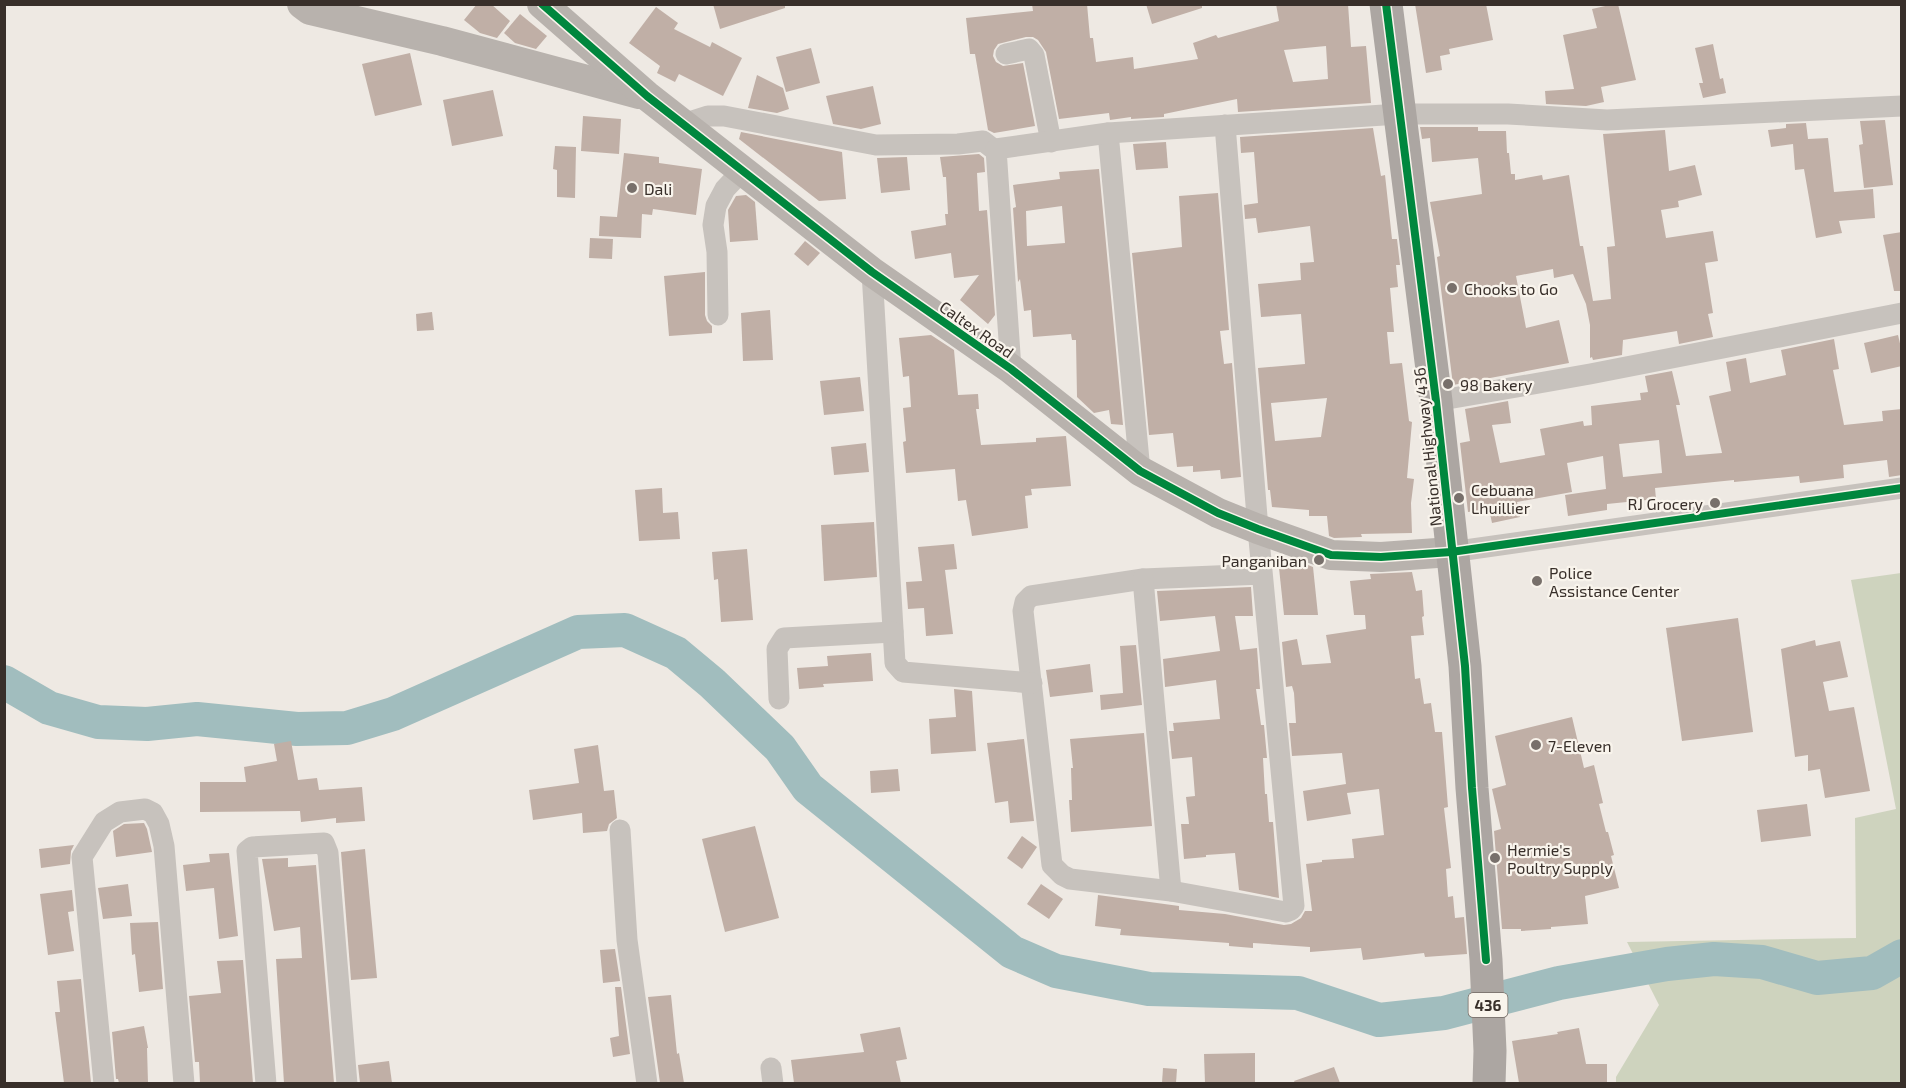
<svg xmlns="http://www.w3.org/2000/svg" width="1906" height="1088" font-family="'Exo 2',sans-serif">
  <rect width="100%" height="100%" fill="#eee9e3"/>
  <polygon fill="#ced3be" points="1901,573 1901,1083 1616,1083 1616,1077 1659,1005 1627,942 1856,938 1855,818 1896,809 1851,580"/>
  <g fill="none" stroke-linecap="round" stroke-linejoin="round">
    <polyline stroke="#a1bdbe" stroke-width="34" points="4,682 49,708 98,722 147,724 197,719 297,729 347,728 393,714 578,632 625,630 676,653 712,683 780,748 808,788 1012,952 1056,971 1149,989 1298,993 1379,1020 1444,1013 1559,983 1667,964 1714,959 1762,962 1817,978 1872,973 1902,956"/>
  </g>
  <g fill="#c0afa6" fill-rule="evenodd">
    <polygon points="477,4 491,4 510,21 497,38 480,33 464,20"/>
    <polygon points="713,4 785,4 785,8 720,29"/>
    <path d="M1032,4H1087L1090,38H1093L1096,62L1133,57L1134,69L1198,59L1193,43L1216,35L1218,38L1279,21L1276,4H1348L1351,47L1366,46L1371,103L1238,112L1237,99L1164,114V117L1131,119V117L1110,120L1109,113L1059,119L1046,52L1038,40L1033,37H1026L998,44L994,50L993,56L996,62L1003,66L1023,63L1035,126L994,133L988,130L975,54H970L966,18L1033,11ZM1326,46L1328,79L1293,82L1284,50Z"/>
    <polygon points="1146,4 1202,4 1202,8 1152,24"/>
    <polygon points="1415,4 1486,4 1493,40 1449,49 1450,54 1440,56 1442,70 1426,73"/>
    <polygon points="1614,4 1618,4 1636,80 1601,87 1604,102 1586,106 1546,104 1545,91 1574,89 1563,35 1597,28 1592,9"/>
    <polygon points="656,7 678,23 674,29 710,47 712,42 742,58 723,96 679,74 675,82 657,73 660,66 629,43"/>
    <polygon points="520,14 547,36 536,49 515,43 504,33"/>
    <polygon points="1713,44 1720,79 1723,78 1726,93 1703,98 1699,83 1703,83 1695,48"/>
    <polygon points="811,48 820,83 786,92 776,57"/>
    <polygon points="410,53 422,105 375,116 362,64"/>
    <polygon points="757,75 783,88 789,109 777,113 748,108"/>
    <polygon points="873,86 881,124 861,129 833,124 826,96"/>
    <polygon points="493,90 503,136 452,146 443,100"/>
    <polygon points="583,116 621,119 619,154 581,151"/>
    <polygon points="1885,120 1893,185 1864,188 1859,145 1863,144 1860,121"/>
    <polygon points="1806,123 1808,139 1828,138 1834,192 1873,189 1875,218 1839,221 1842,233 1816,238 1804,169 1795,170 1793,144 1771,147 1768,130 1786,128 1786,124"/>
    <polygon points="1420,127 1478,127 1478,131 1506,131 1507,153 1509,153 1511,174 1515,174 1515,180 1542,175 1543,180 1569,175 1580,246 1583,246 1593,301 1611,299 1607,247 1615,246 1603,134 1665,130 1669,171 1695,165 1702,195 1678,201 1679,207 1661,210 1666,238 1713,231 1718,261 1705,263 1713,313 1708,314 1713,337 1679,344 1677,331 1623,340 1622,355 1593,360 1592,357 1590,358 1590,325 1586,304 1573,274 1554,278 1553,269 1516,276 1526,328 1559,320 1569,363 1453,385 1437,257 1440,256 1430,202 1482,194 1478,158 1432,162 1430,138 1422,139"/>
    <path d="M1373,128L1381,176L1385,175L1392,239H1397L1400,265H1396L1398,287L1390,288L1394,332H1387L1390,364L1402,363L1409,421L1412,422L1407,478L1414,479L1411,503L1412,533L1361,534L1362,537L1334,538L1329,536L1327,516H1309V510L1272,507L1270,490H1268L1258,368L1305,364L1301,314L1261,317L1258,284L1301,280L1300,263L1314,262L1310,226L1258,233L1256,218L1245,219L1244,205L1258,203L1254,152L1241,153L1240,137ZM1327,398L1321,437L1275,441L1271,403Z"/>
    <polygon points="741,132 842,152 846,199 819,201 739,139"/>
    <polygon points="1166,142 1168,168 1136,170 1133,144"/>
    <polygon points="555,146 576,147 575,198 557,197 557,170 553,169"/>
    <polygon points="624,153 659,157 659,163 702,169 696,215 653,209 652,215 642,214 641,238 599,236 600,216 617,217"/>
    <polygon points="979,154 984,158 985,172 977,173 979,211 987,210 995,315 988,324 960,300 979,275 954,278 951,253 915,259 911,231 946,225 945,214 948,214 946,177 943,177 940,157"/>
    <polygon points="907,157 910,190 881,193 877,158"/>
    <path d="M1099,169L1123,425L1111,424L1109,410L1094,413L1077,397L1076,340H1072L1071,334L1033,337L1031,310L1024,311L1020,279L1018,282L1013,208L1016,207L1013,185L1060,179L1059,172ZM1062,206L1065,243L1027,246L1026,211Z"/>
    <polygon points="1218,193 1229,330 1220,331 1224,364 1232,363 1241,477 1221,479 1220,470 1193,472 1193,466 1177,467 1173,433 1149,435 1132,253 1182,247 1179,196"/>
    <polygon points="746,195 755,202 758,240 730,242 728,210 736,196"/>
    <polygon points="1902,232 1902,291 1894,291 1883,235"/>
    <polygon points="590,238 613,239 612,259 589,258"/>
    <polygon points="805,241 820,253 808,266 794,254"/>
    <polygon points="705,272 705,315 707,321 712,326 712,333 669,336 664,276"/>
    <polygon points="770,310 773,360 743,361 741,313"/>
    <polygon points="432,312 434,330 417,331 416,314"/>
    <polygon points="931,335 954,350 958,395 978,394 979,409 976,409 981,445 1036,442 1036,438 1066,436 1071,486 1031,489 1032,495 1025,496 1028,528 972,536 966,500 958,501 955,469 906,473 903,442 906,441 903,408 911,407 909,376 903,377 899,338"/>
    <polygon points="1898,335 1902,352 1902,366 1871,373 1864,343"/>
    <path d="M1834,339L1839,369L1833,370L1844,425L1883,421L1882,411L1902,409V475L1889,477L1887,460L1843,465L1844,478L1800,483L1799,476L1734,482V480L1655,488L1656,499L1607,504V510L1568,516L1565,495L1606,489L1603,456L1567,463L1572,492L1517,502L1520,517L1492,523L1489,509L1468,512L1460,443L1470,441L1465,409L1508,401L1511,423L1492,425L1500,463L1545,455L1540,429L1583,421L1584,426L1592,425L1591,406L1641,400L1640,393L1648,392L1645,376L1672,371L1680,405H1676L1686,456L1722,453L1709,396L1731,391L1726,362L1746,358L1750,383L1786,375L1781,350ZM1659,440L1662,473L1623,477L1619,444Z"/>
    <polygon points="860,377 864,411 824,415 820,381"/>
    <polygon points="866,443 869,472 834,475 831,447"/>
    <polygon points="662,488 663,513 678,512 680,539 639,541 635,490"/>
    <polygon points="874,522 877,577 824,581 821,525"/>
    <polygon points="954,544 957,569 945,570 953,634 926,636 924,608 908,609 906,582 922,581 918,547"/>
    <polygon points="747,549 753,620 721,622 718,579 714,580 712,552"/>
    <polygon points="1308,565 1313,567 1318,615 1284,615 1279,568"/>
    <polygon points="1412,572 1416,591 1422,590 1424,616 1422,617 1424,635 1411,636 1415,679 1420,678 1424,704 1431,703 1435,732 1442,732 1448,807 1444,808 1451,868 1446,869 1448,897 1453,896 1455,918 1464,917 1467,954 1425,957 1424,953 1363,960 1361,948 1310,952 1310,947 1253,943 1253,948 1229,946 1229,943 1120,935 1121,929 1095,926 1098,895 1179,906 1179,910 1225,914 1284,925 1291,924 1301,918 1305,911 1312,911 1306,864 1322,862 1322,860 1354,858 1352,839 1384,835 1379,789 1347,793 1351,814 1307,821 1303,791 1346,784 1342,753 1292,756 1289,723 1296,723 1294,693 1292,686 1286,687 1282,642 1297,639 1302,665 1331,663 1326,635 1366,629 1365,615 1354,615 1350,581 1371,579 1370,574"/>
    <polygon points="1251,587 1253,616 1235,616 1240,650 1257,648 1260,689 1256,689 1261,725 1264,725 1267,758 1263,758 1265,794 1267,794 1269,822 1273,822 1279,898 1239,890 1235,853 1206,855 1206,857 1184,859 1181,824 1189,824 1186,797 1195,796 1192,757 1172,759 1169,731 1174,731 1173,723 1220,719 1216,680 1165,687 1163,659 1220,651 1215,616 1160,621 1157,591"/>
    <polygon points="1738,618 1753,732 1682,741 1666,628"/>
    <polygon points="1815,640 1816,646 1840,641 1848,677 1823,682 1829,711 1854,707 1870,791 1825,798 1820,769 1808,771 1808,755 1795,757 1781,649"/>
    <polygon points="1136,645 1142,705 1101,710 1100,695 1123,693 1120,646"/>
    <polygon points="871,653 873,681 823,684 824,687 799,689 797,668 828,666 827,656"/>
    <polygon points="1090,664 1093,692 1050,697 1046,670"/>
    <polygon points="954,689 972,691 976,751 931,754 929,719 956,717"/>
    <polygon points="1572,717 1584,768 1594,765 1603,803 1599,804 1606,832 1608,832 1614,855 1611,856 1619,888 1585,896 1588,924 1551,927 1551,929 1521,931 1521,929 1502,929 1494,831 1501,829 1492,789 1506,785 1495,736"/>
    <polygon points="1144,733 1152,826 1071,832 1069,800 1072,800 1071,768 1073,768 1070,739"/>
    <polygon points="1024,739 1034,821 1010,823 1008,801 995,803 987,743"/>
    <polygon points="291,741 298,780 317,778 319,790 362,787 365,821 336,823 336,818 301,822 300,811 200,812 200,782 246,782 244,767 277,761 274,744"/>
    <polygon points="598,745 604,791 614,790 617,818 609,824 607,831 583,833 582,813 533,820 529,790 579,783 574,749"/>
    <polygon points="898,769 900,791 871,793 870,771"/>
    <polygon points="1807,804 1811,836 1761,842 1757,810"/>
    <polygon points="144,823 147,829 152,852 116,857 113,831 124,824"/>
    <polygon points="755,826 779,918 725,932 702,839"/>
    <polygon points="1022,836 1037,847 1022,869 1007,858"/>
    <polygon points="74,845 71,851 70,864 41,868 39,849"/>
    <polygon points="365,849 377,978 351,980 341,852"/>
    <polygon points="229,853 238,936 219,939 214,888 186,891 183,865 210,862 209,854"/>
    <polygon points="288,858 288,867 316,865 334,1083 284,1083 276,959 302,958 300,927 274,931 262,859"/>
    <polygon points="128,884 132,916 103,919 98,888"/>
    <polygon points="1041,884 1063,899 1049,919 1027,904"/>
    <polygon points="72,890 74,911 68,912 74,951 48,955 40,894"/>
    <polygon points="158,922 163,989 139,992 135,954 132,955 130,923"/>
    <polygon points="615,949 620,981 603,983 600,950"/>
    <polygon points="243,960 253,1083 200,1083 199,1062 195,1062 189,996 221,993 217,961"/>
    <polygon points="81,979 91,1083 64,1083 55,1012 60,1012 57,981"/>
    <polygon points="615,987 621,987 630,1054 613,1057 610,1038 619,1036"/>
    <polygon points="671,995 677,1054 679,1053 684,1083 660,1083 648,997"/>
    <polygon points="144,1026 148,1048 147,1048 148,1083 119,1083 118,1079 116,1079 112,1032"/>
    <polygon points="900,1027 907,1059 896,1061 901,1083 794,1083 791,1060 864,1052 860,1034"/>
    <polygon points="1579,1028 1586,1064 1607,1064 1607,1083 1519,1083 1512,1041 1558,1034 1557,1032"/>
    <polygon points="1255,1053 1255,1083 1205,1083 1204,1054"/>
    <polygon points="389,1061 392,1083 360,1083 358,1065"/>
    <polygon points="1334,1067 1340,1083 1295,1083 1294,1081"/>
    <polygon points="1163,1068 1177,1069 1176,1083 1162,1083"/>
  </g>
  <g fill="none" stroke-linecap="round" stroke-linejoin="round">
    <g stroke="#c7c2bd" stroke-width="21">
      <polyline points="1006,54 1029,49 1034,55 1051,142"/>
      <polyline points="683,124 708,116 724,116 876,145 958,144 983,141 996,151"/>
      <polyline points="1225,125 1258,529 1294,906 1291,910 1286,912 1171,891 1070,879 1062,875 1052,865 1023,611 1025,602 1031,596 1143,579 1262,574"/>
      <polyline points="1108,133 1140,471"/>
      <polyline points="872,272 895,663 903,672 1032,683"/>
      <polyline points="718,315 717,252 713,225 716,206 725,189 742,171"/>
      <polyline points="1011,369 996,149 1108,133 1399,114 1508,114 1607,120 1902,106"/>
      <polyline points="1436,401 1590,374 1902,313"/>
      <polyline points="1451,552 1902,488"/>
      <polyline points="1143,579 1171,891"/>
      <polyline points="779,699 777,649 784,638 893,632"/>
      <polyline points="620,830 627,940 647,1084"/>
      <polyline points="771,1068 773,1084"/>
      <polyline points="104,1084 82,857 104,822 120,812 145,809 153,813 159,824 164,846 184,1084"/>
      <polyline points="266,1084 247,851 252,847 324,843 328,853 347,1084"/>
    </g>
    <g stroke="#b8b2ad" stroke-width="30">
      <polyline points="302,4 310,10 442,41 639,94"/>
      <polyline points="542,4 647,96 872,272 1011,369 1140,471 1218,513 1258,529 1331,555 1381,557 1451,552"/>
    </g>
    <polyline stroke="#aca6a2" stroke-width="33" points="1386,4 1436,401 1465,666 1472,788 1486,960 1490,1051 1489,1084"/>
    <g stroke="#f9f4ec" stroke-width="11">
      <g id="cycleway">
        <polyline points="542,4 647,96 872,272 1011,369 1140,471 1218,513 1258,529 1331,555 1381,557 1451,552 1902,488"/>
        <polyline points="1386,4 1436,401 1465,666 1472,788 1486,960"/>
      </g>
    </g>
    <use href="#cycleway" stroke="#00873e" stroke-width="8"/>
  </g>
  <g fill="#78706b" stroke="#f9f4ec" stroke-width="2">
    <circle cx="632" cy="188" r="6"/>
    <circle cx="1452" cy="288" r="6"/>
    <circle cx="1448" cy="384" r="6"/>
    <circle cx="1459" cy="498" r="6"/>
    <circle cx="1715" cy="503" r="6"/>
    <circle cx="1319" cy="560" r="6"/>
    <circle cx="1537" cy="581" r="6"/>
    <circle cx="1536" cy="745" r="6"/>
    <circle cx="1495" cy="858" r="6"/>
  </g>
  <g text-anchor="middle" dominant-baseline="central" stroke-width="4.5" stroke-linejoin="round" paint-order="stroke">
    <rect fill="#f9f4ec" stroke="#726a64" stroke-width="1.5" x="1468.5" y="993" width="39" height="24" rx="4.5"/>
    <g font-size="15" font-weight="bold" fill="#382f2a">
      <text x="1488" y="1005">436</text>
    </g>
    <g font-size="16" fill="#382f2a" stroke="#f9f4ec" text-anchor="start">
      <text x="644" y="188">Dali</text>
      <text x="1464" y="288">Chooks to Go</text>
      <text x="1460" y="384">98 Bakery</text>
      <text x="1471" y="489">Cebuana<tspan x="1471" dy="18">Lhuillier</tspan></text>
      <text x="1703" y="503" text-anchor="end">RJ Grocery</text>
      <text x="1307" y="560" text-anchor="end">Panganiban</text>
      <text x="1549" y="572">Police<tspan x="1549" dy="18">Assistance Center</tspan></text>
      <text x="1548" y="745">7-Eleven</text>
      <text x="1507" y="849">Hermie's<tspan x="1507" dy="18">Poultry Supply</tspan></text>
    </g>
    <g font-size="16" fill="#382f2a" stroke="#f9f4ec">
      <text transform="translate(977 329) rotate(35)">Caltex Road</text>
      <text transform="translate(1427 447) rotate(-96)">National Highway 436</text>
    </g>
  </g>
  <rect width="1906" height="1088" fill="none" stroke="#382f2a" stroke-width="12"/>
</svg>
